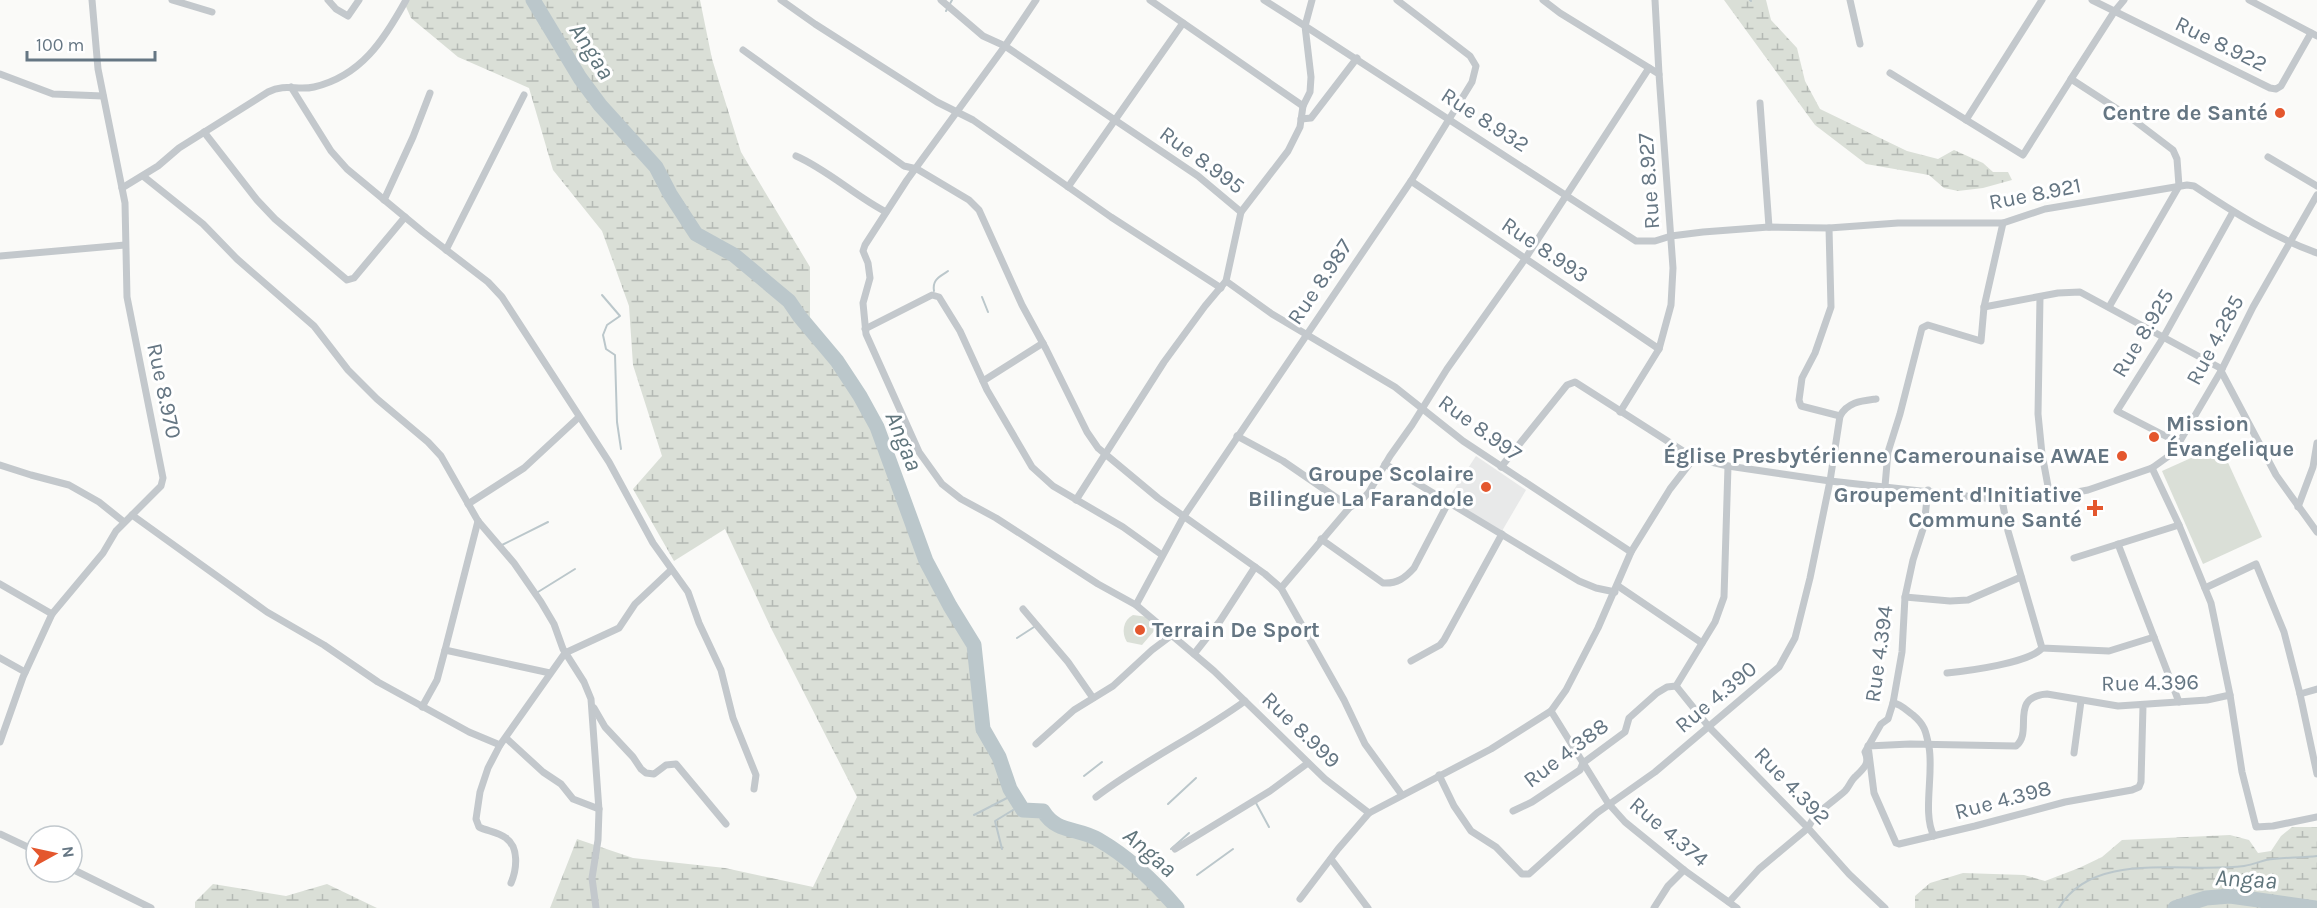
<svg xmlns="http://www.w3.org/2000/svg" width="2317" height="908" font-family="Karla,sans-serif">
  <defs>
    <pattern id="wetland-marsh" width="20" height="14" patternUnits="userSpaceOnUse" patternTransform="scale(1.5)"><rect width="20" height="14" fill="#dadfd7"/><path d="M1 5h8M5 5V1M11 12h8M15 12V8" fill="none" stroke="#b4b9b4"/></pattern>
  </defs>
  <rect width="100%" height="100%" fill="#fafaf8"/>
  <polygon fill="#e8e9e9" points="1476,456 1526,490 1502,531 1447,500"/>
  <g fill="url(#wetland-marsh)">
    <path d="M403,0H700L712,59L741,152L810,267V328L837,361L860,396L877,427L926,561L950,606L974,645L983,729L999,757L1010,789L1023,810L1043,811C1057,834 1078,827 1099,840C1130,858 1154,881 1177,908H550L577,839L633,858L725,868L813,887L857,797L771,628L725,529L674,561L633,489L662,456L633,365L629,306L602,231L553,170L529,88L458,57L411,18Z"/>
    <polygon points="1724,0 1766,0 1771,20 1797,48 1805,81 1820,109 1907,151 1938,159 1954,150 1983,163 1993,172 2008,172 2012,180 1983,188 1958,191 1944,188 1929,175 1866,164 1815,125"/>
    <polygon points="2292,827 2317,827 2317,908 1915,908 1915,896 1930,883 1963,873 2024,875 2045,881 2079,868 2102,857 2122,840 2230,835 2249,840 2258,853 2271,851 2281,836"/>
    <polygon points="213,884 286,896 327,884 377,908 195,908 195,902"/>
  </g>
  <g fill="#dadfd7">
    <polygon points="2220,445 2262,537 2203,564 2162,471"/>
    <path d="M1133,615L1148,617L1161,629L1154,631L1142,645L1127,642C1121,633 1123,620 1133,615Z"/>
  </g>
  <g fill="none" stroke-linecap="round" stroke-linejoin="round">
    <g stroke="#bbc7cb" stroke-width="2">
      <polyline points="1750,0 1751,1"/>
      <polyline points="946,11 952,0"/>
      <path d="M934,291C932,279 940,277 948,271"/>
      <polyline points="602,295 620,316 607,325 603,335 606,349 615,355 617,422 621,449"/>
      <polyline points="982,297 988,312"/>
      <polyline points="502,545 548,522"/>
      <polyline points="538,592 575,569"/>
      <polyline points="1017,638 1034,627"/>
      <polyline points="1084,776 1102,762"/>
      <polyline points="1256,803 1269,827"/>
      <polyline points="1168,804 1196,778"/>
      <polyline points="974,815 1007,798"/>
      <polyline points="1002,849 995,821 1013,810"/>
      <polyline points="1171,849 1189,833"/>
      <polyline points="1197,875 1233,849"/>
      <path d="M2059,908C2093,849 2187,874 2244,866C2251,865 2259,862 2266,860C2283,857 2300,858 2317,856"/>
    </g>
    <g stroke="#bbc7cb" stroke-width="15">
      <path d="M533,0L580,78L600,105L656,167L670,194L696,234L734,255L789,301L800,317L837,361L860,396L877,427L926,561L950,606L974,645L983,729L999,757L1010,789L1023,810L1043,811C1057,834 1078,827 1099,840C1130,858 1154,881 1177,908"/>
      <polyline points="2175,908 2206,898 2230,896 2315,908"/>
    </g>
    <g stroke="#c3c8cc" stroke-width="7">
      <polyline points="172,0 212,12"/>
      <polyline points="328,0 336,9 348,16 359,0"/>
      <polyline points="781,0 815,24 937,102 973,120 1111,217 1221,288"/>
      <polyline points="941,0 983,36 1005,46 907,180 865,245 863,251 868,263 870,278 863,303 866,334 919,452 942,484 961,499 996,518 1098,584 1136,605 1214,671 1325,779 1369,813 1491,749 1551,711 1566,690 1598,628 1631,552 1670,489 1694,458"/>
      <polyline points="1036,0 1005,46 1198,176 1241,212 1288,151 1300,127 1303,106 1310,92 1311,77 1305,26 1264,0"/>
      <polyline points="1150,0 1303,106"/>
      <path d="M1312,0L1305,26L1636,241H1655L1671,236L1703,232L1769,227L1829,228L1898,223H2003L2045,209L2187,185L2194,186C2233,212 2273,237 2317,253"/>
      <polyline points="1543,0 1560,13 1659,74 1673,268 1671,305 1659,349 1620,412"/>
      <polyline points="1655,0 1659,74"/>
      <polyline points="1850,0 1860,44"/>
      <polyline points="2092,0 2270,88 2276,89 2281,86 2311,33"/>
      <polyline points="2249,0 2317,36"/>
      <polyline points="743,50 904,166 917,169 969,200 979,210 1022,305 1046,349 1087,432 1098,448 1158,498 1265,574 1281,588 1350,507 1360,502 1369,492 1390,456 1412,425 1447,369 1525,259 1649,68"/>
      <polyline points="1890,73 2023,155 2071,79"/>
      <polyline points="0,74 53,94 103,96"/>
      <polyline points="291,87 331,151 347,169 423,232 488,282 502,297 609,462 653,543 688,592 699,623 721,670 733,718 756,775 754,789"/>
      <polyline points="1760,103 1769,227"/>
      <polyline points="1301,119 1311,118 1357,58"/>
      <polyline points="1966,120 2042,0"/>
      <polyline points="204,132 257,200 275,219 347,280 354,278 405,217"/>
      <path d="M796,156C828,170 855,196 886,212"/>
      <polyline points="2268,157 2317,186"/>
      <polyline points="143,176 203,224 237,259 314,326 348,370 377,399 428,442 441,456 478,521 514,563 541,602 554,624 563,649 584,682 591,699 599,810 598,840 592,878 596,908"/>
      <polyline points="1411,181 1659,349"/>
      <polyline points="1068,187 1183,23"/>
      <path d="M122,188L158,166L179,148L268,92C286,83 297,91 314,87C361,76 384,40 406,0"/>
      <polyline points="384,200 413,137 430,93"/>
      <polyline points="446,250 524,95"/>
      <polyline points="0,256 125,245"/>
      <polyline points="1226,281 1272,314 1395,387 1463,441 1631,552"/>
      <polyline points="2040,297 2038,414 2042,454 2050,497"/>
      <polyline points="1984,307 2058,293 2080,292 2222,369"/>
      <polyline points="2109,307 2179,186 2177,159 2173,150 2131,118 2071,79 2114,12 2124,0"/>
      <polyline points="865,329 932,295 939,297 960,331 987,390 1032,467 1053,486 1123,527 1162,555"/>
      <polyline points="2221,371 2276,475 2317,532"/>
      <polyline points="983,381 1043,343"/>
      <path d="M1840,416C1848,402 1861,401 1876,399"/>
      <polyline points="1237,436 1283,461 1350,507"/>
      <polyline points="2179,443 2117,411 2163,338 2233,212"/>
      <polyline points="1385,464 1579,581 1596,588 1615,592"/>
      <polyline points="0,465 31,475 69,485 99,502 124,522"/>
      <polyline points="1501,467 1567,385 1575,382 1694,458 1728,466 1830,481 2002,500 2050,497 2088,490 2152,468 2173,453 2221,371 2253,307 2317,195"/>
      <polyline points="1885,486 1888,452 1900,414 1922,328 1928,325 1981,341 1984,307 2003,223"/>
      <polyline points="1076,500 1164,362 1205,306 1226,281 1241,212"/>
      <polyline points="2002,500 2008,531 2042,648 2109,651 2154,637"/>
      <polyline points="468,504 524,468 579,417"/>
      <polyline points="2298,507 2313,467 2317,443"/>
      <polyline points="132,515 267,612 324,645 378,682 469,732 500,745 565,653 619,628 635,604 671,570"/>
      <path d="M1321,539L1383,583C1397,584 1405,578 1414,568L1448,503"/>
      <polyline points="2118,544 2179,702"/>
      <polyline points="2074,558 2179,525"/>
      <polyline points="0,584 52,614"/>
      <polyline points="1618,586 1702,643"/>
      <polyline points="1281,588 1344,700 1365,744 1402,795"/>
      <polyline points="2205,588 2256,564 2284,632 2300,694 2317,774"/>
      <polyline points="1905,597 1950,601 1968,600 2021,577"/>
      <polyline points="1136,605 1184,516 1411,181 1472,82 1476,66 1470,56 1397,0"/>
      <polyline points="1023,609 1068,662 1093,698"/>
      <polyline points="445,650 478,521"/>
      <polyline points="1194,654 1220,621 1255,567"/>
      <polyline points="0,658 25,672"/>
      <polyline points="1411,661 1440,645 1444,640 1502,534"/>
      <path d="M1947,673C1967,671 2030,663 2042,648"/>
      <polyline points="1676,686 1709,727 1808,828 1849,874 1885,908"/>
      <polyline points="2300,694 2317,689"/>
      <polyline points="2230,695 2242,772 2256,827 2273,826 2317,817"/>
      <path d="M1893,703C1901,704 1906,710 1913,715C1925,725 1926,732 1929,747C1934,774 1922,814 1934,836"/>
      <path d="M2143,706L2141,782L2139,787L2132,790L2065,802L1975,826L1899,844L1896,843L1874,793L1868,746L1910,744L2016,746C2034,732 2008,697 2047,694L2118,706L2207,700L2230,695L2211,603L2179,525L2152,468"/>
      <polyline points="422,707 437,680 445,650 550,673"/>
      <polyline points="594,708 605,727 633,757 641,769 646,773 654,774 666,765 676,764 726,824"/>
      <polyline points="1551,711 1608,803 1625,822 1684,870 1737,908"/>
      <polyline points="506,738 543,772 561,784 573,799 599,809"/>
      <polyline points="0,742 23,677 52,614 103,553 116,531 161,486 163,478 127,297 125,203 98,69 92,0"/>
      <polyline points="1036,744 1074,710 1113,686 1152,650 1172,635"/>
      <path d="M500,745L488,768L480,792L476,819L479,827C487,831 498,832 506,838C519,847 517,869 511,883"/>
      <polyline points="2074,753 2081,701"/>
      <polyline points="1439,775 1454,806 1471,831 1496,847 1522,874 1529,874 1597,813 1655,772 1779,667 1795,638 1810,578 1830,481 1840,416 1801,406 1799,400 1802,378 1815,353 1831,307 1829,228"/>
      <path d="M1096,797C1143,761 1197,736 1245,701"/>
      <polyline points="1513,811 1532,802 1580,770 1583,763 1625,732 1629,718 1657,693 1667,687 1676,686 1715,622 1724,597 1728,466"/>
      <polyline points="0,834 36,851"/>
      <polyline points="1175,849 1270,791 1308,763"/>
      <polyline points="1331,859 1368,908"/>
      <polyline points="72,869 151,908"/>
      <polyline points="1300,899 1338,849 1369,813"/>
      <path d="M1729,902L1759,869L1808,828C1815,812 1832,803 1845,791C1849,787 1851,780 1856,776C1864,768 1870,764 1865,752L1881,724L1888,719L1893,703L1902,652L1905,597L1913,560L1924,526L1928,490"/>
      <polyline points="1654,908 1668,886 1684,870"/>
    </g>
  </g>
  <g fill="#e4572e" stroke="#fff" stroke-width="2">
    <circle cx="2280" cy="113" r="6"/>
    <circle cx="2154" cy="437" r="6"/>
    <circle cx="2122" cy="456" r="6"/>
    <circle cx="1486" cy="487" r="6"/>
    <path d="M2092 499h6v6h6v6h-6v6h-6v-6h-6v-6h6z"/>
    <circle cx="1140" cy="630" r="6"/>
  </g>
  <g text-anchor="middle" dominant-baseline="central" stroke-width="6" stroke-linejoin="round" paint-order="stroke">
    <g font-size="22" fill="#657683" stroke="#fff">
      <text transform="translate(2221 44) rotate(26)">Rue 8.922</text>
      <text transform="translate(1485 120) rotate(33)">Rue 8.932</text>
      <text transform="translate(1202 160) rotate(36)">Rue 8.995</text>
      <text transform="translate(1649 181) rotate(-94)">Rue 8.927</text>
      <text transform="translate(2035 194) rotate(-11)">Rue 8.921</text>
      <text transform="translate(1545 250) rotate(34)">Rue 8.993</text>
      <text transform="translate(1320 282) rotate(-56)">Rue 8.987</text>
      <text transform="translate(2143 333) rotate(-59)">Rue 8.925</text>
      <text transform="translate(2215 340) rotate(-62)">Rue 4.285</text>
      <text transform="translate(164 391) rotate(78)">Rue 8.970</text>
      <text transform="translate(1480 428) rotate(36)">Rue 8.997</text>
      <text transform="translate(1879 654) rotate(-82)">Rue 4.394</text>
      <text transform="translate(2150 683) rotate(-1)">Rue 4.396</text>
      <text transform="translate(1716 697) rotate(-40)">Rue 4.390</text>
      <text transform="translate(1301 730) rotate(44)">Rue 8.999</text>
      <text transform="translate(1566 753) rotate(-37)">Rue 4.388</text>
      <text transform="translate(1792 786) rotate(46)">Rue 4.392</text>
      <text transform="translate(2003 800) rotate(-15)">Rue 4.398</text>
      <text transform="translate(1669 832) rotate(40)">Rue 4.374</text>
    </g>
    <g font-size="22" font-weight="bold" fill="#657683" stroke="#fff" text-anchor="end">
      <text x="2268" y="113">Centre de Santé</text>
      <text x="2166" y="424" text-anchor="start">Mission<tspan x="2166" dy="25">Évangelique</tspan></text>
      <text x="2110" y="456">Église Presbytérienne Camerounaise AWAE</text>
      <text x="1474" y="474">Groupe Scolaire<tspan x="1474" dy="25">Bilingue La Farandole</tspan></text>
      <text x="2082" y="495">Groupement d'Initiative<tspan x="2082" dy="25">Commune Santé</tspan></text>
      <text x="1152" y="630" text-anchor="start">Terrain De Sport</text>
    </g>
    <g font-size="24" font-style="italic" fill="#60757c" stroke="#fff">
      <text transform="translate(592 51) rotate(57)">Angaa</text>
      <text transform="translate(904 441) rotate(68)">Angaa</text>
      <text transform="translate(1150 852) rotate(41)">Angaa</text>
      <text transform="translate(2246 879) rotate(3)">Angaa</text>
    </g>
  </g>
  <g transform="translate(54 854) rotate(82)"><circle r="28" fill="#ffffff" stroke="#c1c8cd" stroke-width="1.5"/>
  <path d="M0-4.5L10 22L0 15L-10 22Z" fill="#e4572e"/>
  <text y="-9" font-size="16" font-weight="bold" text-anchor="middle" fill="#657683">N</text>
  </g>
  <path d="M27 51v9h128v-9" fill="none" stroke="#657683" stroke-width="3"/>
  <text x="36" y="51" font-size="18" fill="#657683" stroke="#ffffff" stroke-width="4.5" paint-order="stroke">100 m</text>
</svg>
